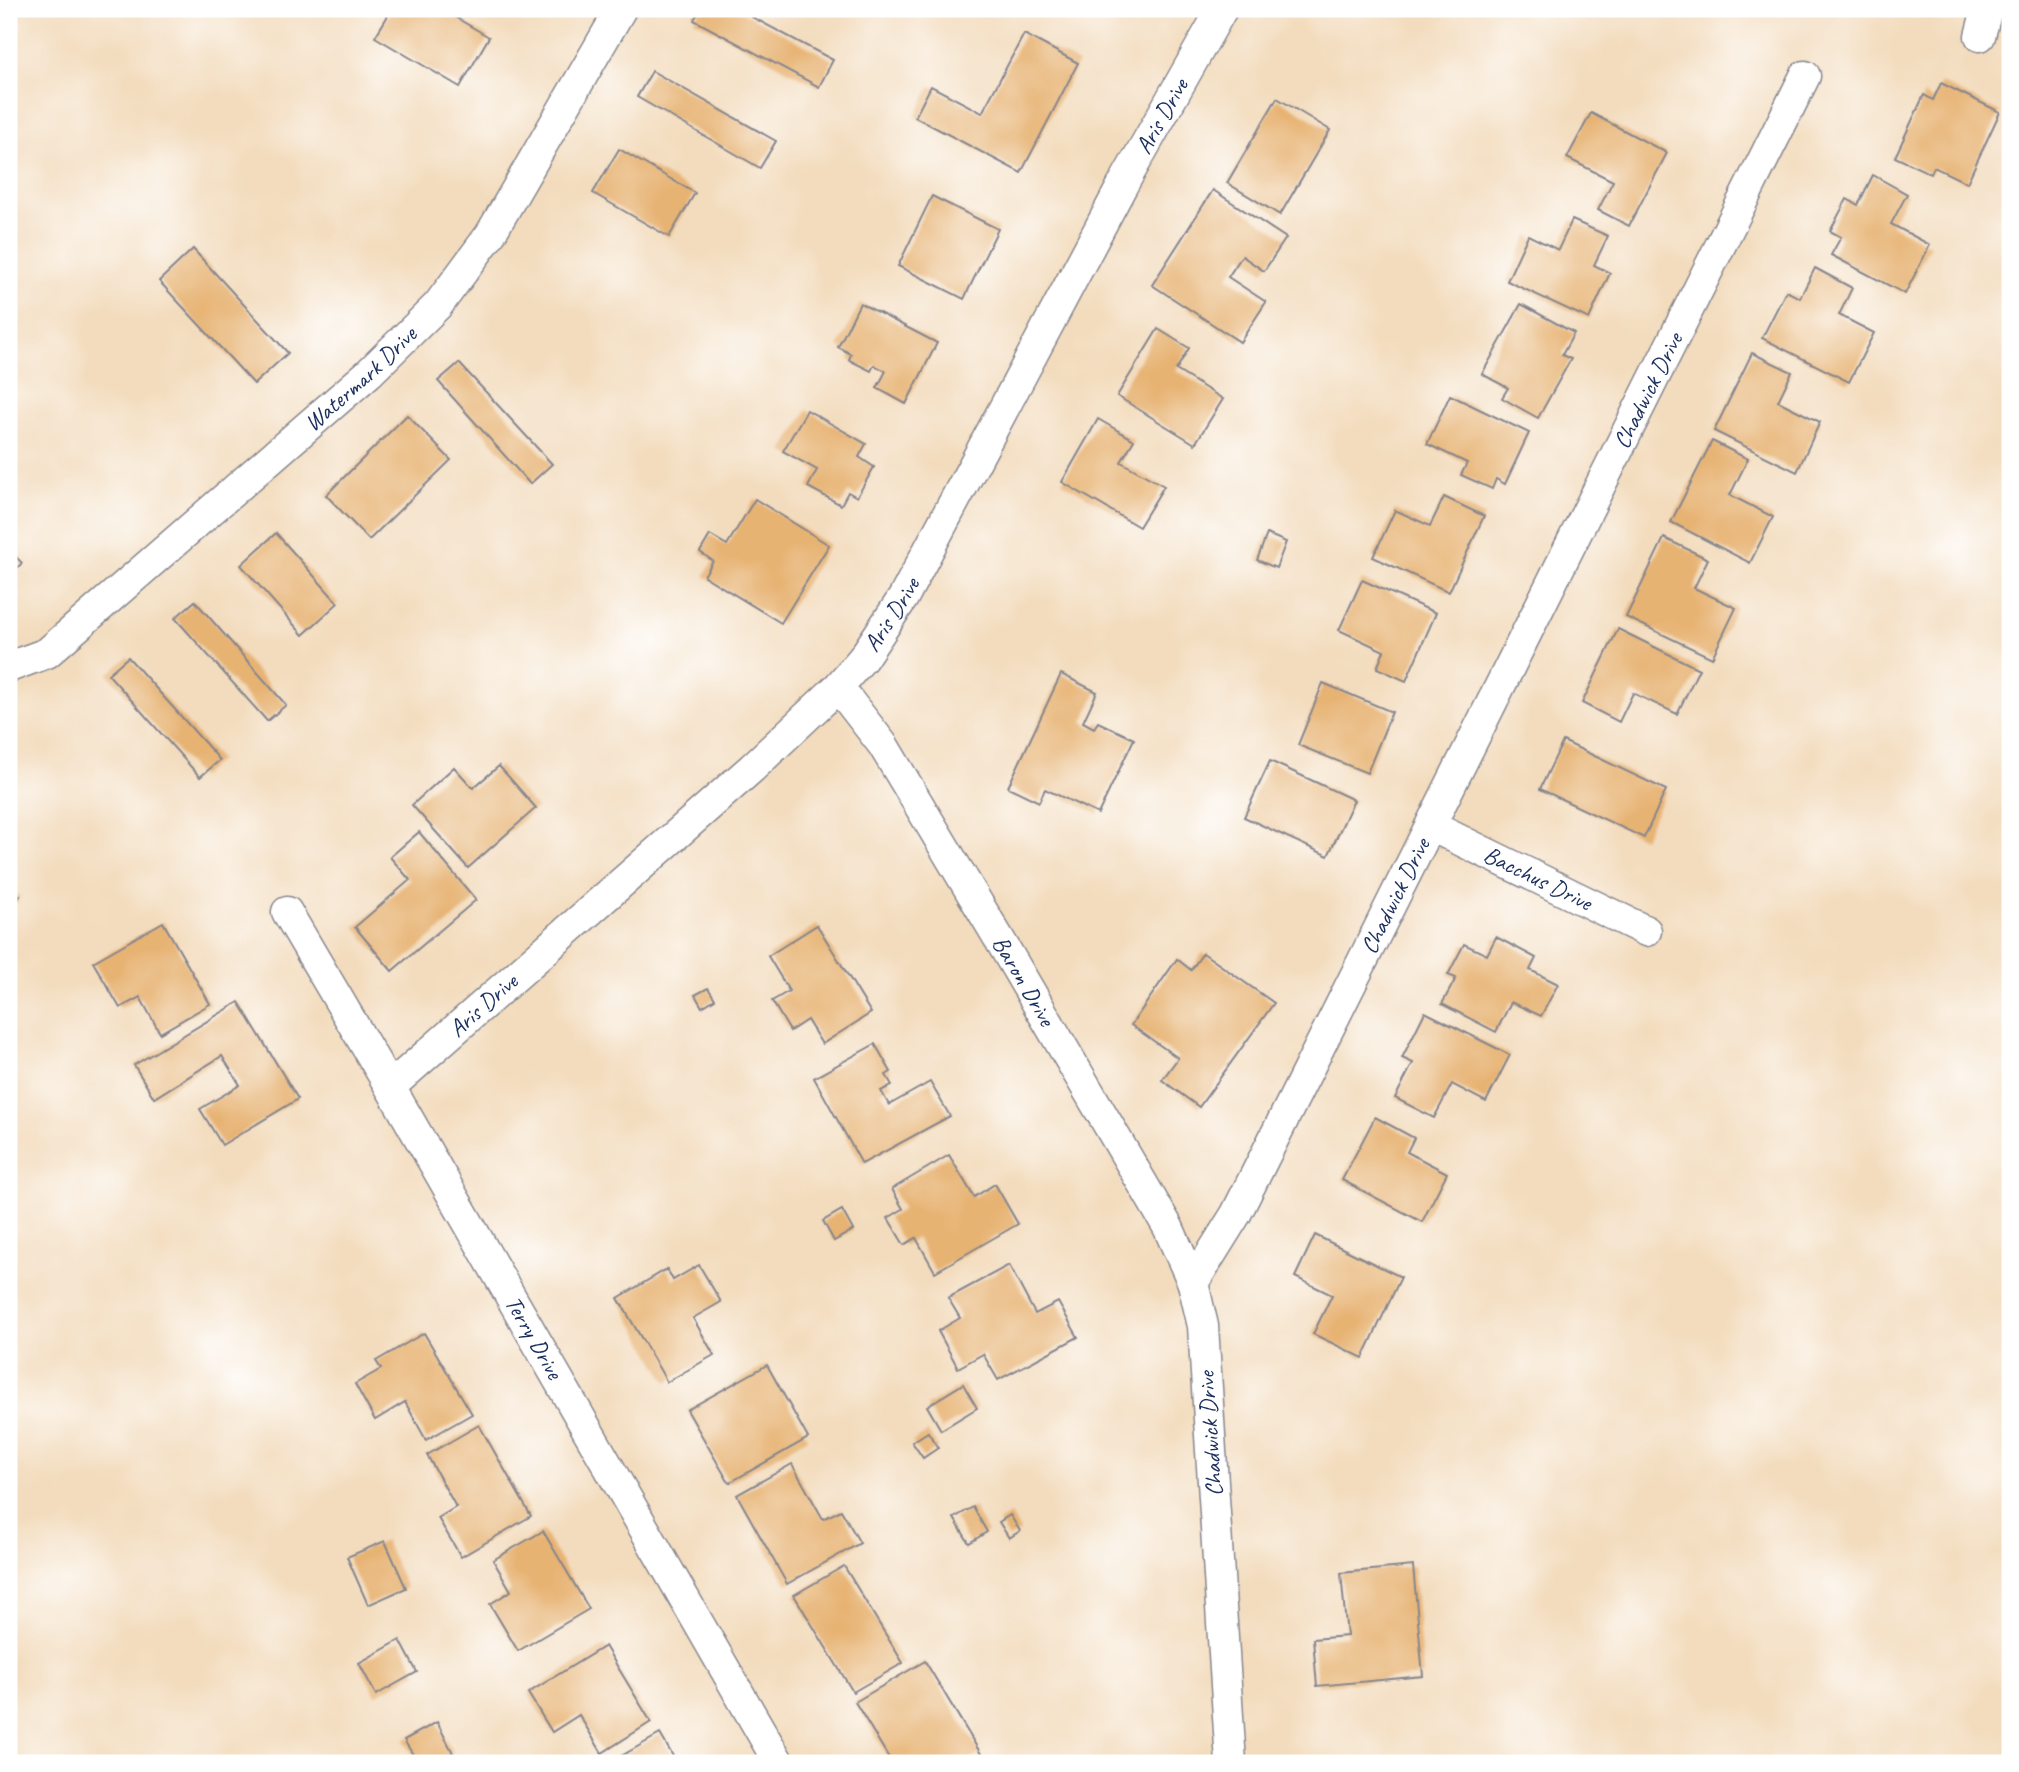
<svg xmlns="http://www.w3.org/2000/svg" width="2019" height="1772" font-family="Caveat,sans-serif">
  <rect width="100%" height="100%" fill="#fff"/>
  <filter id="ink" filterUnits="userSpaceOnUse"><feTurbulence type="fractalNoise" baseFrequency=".0143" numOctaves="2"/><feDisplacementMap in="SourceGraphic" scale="14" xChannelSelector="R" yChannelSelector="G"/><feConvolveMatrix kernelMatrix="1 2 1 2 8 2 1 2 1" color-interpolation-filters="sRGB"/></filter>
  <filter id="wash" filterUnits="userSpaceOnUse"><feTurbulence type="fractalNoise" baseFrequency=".00686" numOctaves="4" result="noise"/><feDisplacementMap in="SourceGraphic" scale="28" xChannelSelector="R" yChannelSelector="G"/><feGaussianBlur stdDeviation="1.57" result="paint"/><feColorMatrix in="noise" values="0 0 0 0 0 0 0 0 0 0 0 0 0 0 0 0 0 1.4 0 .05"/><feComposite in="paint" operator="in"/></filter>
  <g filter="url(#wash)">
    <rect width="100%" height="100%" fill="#f3dcbd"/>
    <g id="blocks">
      <g fill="#e7b373">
        <polygon points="392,9 441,9 489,37 460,87 375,37"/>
        <polygon points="700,9 737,9 833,60 819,87 694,20"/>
        <polygon points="1024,34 1078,63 1021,173 915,117 931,86 982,113"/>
        <polygon points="652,71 776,141 760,168 637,97"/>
        <polygon points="1941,83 2000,112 1967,183 1934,167 1931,174 1895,157 1924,95 1933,100"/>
        <polygon points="1277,98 1330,130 1280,215 1227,183"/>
        <polygon points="1591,113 1667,153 1629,226 1598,210 1613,181 1567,158"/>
        <polygon points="619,149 695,193 669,237 593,193"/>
        <polygon points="1873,175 1907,194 1891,224 1930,245 1905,294 1831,255 1841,237 1830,231 1847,199 1858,205"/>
        <polygon points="1213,190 1286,238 1264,271 1242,256 1228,277 1266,302 1240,342 1152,285"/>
        <polygon points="932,196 998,229 964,299 898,266"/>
        <polygon points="1572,220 1608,236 1594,265 1610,273 1589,319 1507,281 1528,235 1558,250"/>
        <polygon points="193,249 288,353 254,384 159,281"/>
        <polygon points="1815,268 1852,288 1839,315 1874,333 1849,382 1762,338 1786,291 1800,298"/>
        <polygon points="860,303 937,343 906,404 877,388 886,371 874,365 871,371 849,360 851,354 838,347"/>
        <polygon points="1521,304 1574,333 1562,355 1571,359 1538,418 1502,398 1508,388 1482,374"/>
        <polygon points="1158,329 1189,348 1176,370 1223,399 1195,444 1117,396"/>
        <polygon points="1752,353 1792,372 1778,401 1820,422 1797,472 1714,431"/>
        <polygon points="459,363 552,464 530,484 438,381"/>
        <polygon points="1450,395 1529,433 1505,484 1496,479 1492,489 1461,475 1467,463 1427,444"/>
        <polygon points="807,410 866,444 859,457 874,467 857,497 848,492 841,505 808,487 817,470 783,451"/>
        <polygon points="407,415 451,460 369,540 326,495"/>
        <polygon points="1098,419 1134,440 1121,462 1164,486 1139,527 1062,482"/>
        <polygon points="1712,441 1748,459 1730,495 1773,517 1750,563 1671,522"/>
        <polygon points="1444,497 1484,516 1449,592 1373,557 1395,510 1430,526"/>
        <polygon points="755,499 829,545 781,623 704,576 713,561 700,552 710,535 727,545"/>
        <polygon points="276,533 338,603 303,635 241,565"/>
        <polygon points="1267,534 1286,542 1276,568 1257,560"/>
        <polygon points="1664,538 1708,559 1694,588 1736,608 1712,658 1626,617"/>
        <polygon points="9,550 22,563 9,576"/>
        <polygon points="1362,580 1436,613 1406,681 1377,668 1384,651 1339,630"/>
        <polygon points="195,601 286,705 267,721 175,618"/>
        <polygon points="1618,629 1699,669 1677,714 1633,693 1619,722 1582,703"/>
        <polygon points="128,657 220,760 200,777 108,674"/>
        <polygon points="1061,674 1097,692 1083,722 1094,728 1098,722 1134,739 1098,814 1045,789 1039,802 1008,787"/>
        <polygon points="1323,683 1392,712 1367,773 1298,745"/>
        <polygon points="1563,741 1666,790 1644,838 1540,789"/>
        <polygon points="1270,761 1354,800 1328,856 1244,817"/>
        <polygon points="499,766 536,808 468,868 412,805 454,767 473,788"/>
        <polygon points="419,832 476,900 392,971 355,927 410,880 390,857"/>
        <polygon points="9,890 20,896 13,908 9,906"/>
        <polygon points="163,922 210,1004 160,1033 140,997 120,1008 93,962"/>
        <polygon points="817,925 871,1013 822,1044 807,1020 790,1031 772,1001 789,991 768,956"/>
        <polygon points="1496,937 1536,958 1530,970 1558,984 1541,1016 1511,1002 1496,1032 1442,1004 1456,978 1448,975 1464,944 1487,955"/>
        <polygon points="1203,953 1274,1003 1199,1107 1162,1080 1178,1058 1131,1025 1177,959 1191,970"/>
        <polygon points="708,988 715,999 702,1007 695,995"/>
        <polygon points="239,1002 298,1099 222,1145 200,1109 240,1085 222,1056 154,1098 134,1065"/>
        <polygon points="1425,1012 1510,1055 1486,1102 1452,1084 1434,1118 1395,1098 1413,1063 1402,1058"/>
        <polygon points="875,1044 891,1072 886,1075 892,1085 881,1091 889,1105 930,1082 950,1116 862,1164 814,1078"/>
        <polygon points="1375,1117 1414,1138 1407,1152 1447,1173 1422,1222 1342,1180"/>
        <polygon points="949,1155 974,1197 995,1184 1018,1224 935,1272 916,1238 904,1245 888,1218 903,1209 892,1189"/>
        <polygon points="842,1210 853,1230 834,1241 823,1221"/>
        <polygon points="1315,1235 1401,1277 1363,1358 1313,1334 1332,1295 1295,1277"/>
        <polygon points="699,1265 721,1302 693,1318 714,1355 667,1382 618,1298 667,1269 673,1280"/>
        <polygon points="1009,1265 1035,1314 1058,1302 1078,1337 998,1380 983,1354 958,1368 938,1331 960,1318 948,1298"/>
        <polygon points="424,1333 472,1414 426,1440 405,1402 375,1420 355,1384 381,1369 376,1361"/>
        <polygon points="767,1365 808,1438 729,1483 687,1410"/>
        <polygon points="963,1384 977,1408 941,1430 927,1406"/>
        <polygon points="479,1425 531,1516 461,1557 438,1518 456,1507 427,1455"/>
        <polygon points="928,1432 938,1448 923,1458 912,1442"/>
        <polygon points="792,1464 823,1519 841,1510 860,1543 787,1584 737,1495"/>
        <polygon points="973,1507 987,1532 969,1543 954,1518"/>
        <polygon points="1010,1515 1020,1531 1009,1538 999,1522"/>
        <polygon points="543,1531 589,1609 518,1651 490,1604 511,1591 493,1560"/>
        <polygon points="385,1541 406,1588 368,1605 347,1557"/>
        <polygon points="844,1566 903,1663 853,1692 794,1595"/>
        <polygon points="1413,1566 1423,1676 1317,1686 1313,1639 1347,1636 1341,1573"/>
        <polygon points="400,1640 417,1672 376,1695 359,1663"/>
        <polygon points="605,1646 651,1722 602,1753 579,1715 552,1732 528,1693"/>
        <polygon points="925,1661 981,1754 965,1763 892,1763 855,1702"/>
        <polygon points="437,1722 453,1753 434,1763 418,1763 404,1740"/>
        <polygon points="660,1734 677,1763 609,1763"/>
      </g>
    </g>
  </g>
  <g filter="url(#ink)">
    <use href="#blocks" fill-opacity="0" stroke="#87868e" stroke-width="2"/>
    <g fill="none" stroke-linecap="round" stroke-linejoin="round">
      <g stroke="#87868e" stroke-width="33">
        <g id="street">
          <polyline points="1980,36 1987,9"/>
          <path id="s1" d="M9,667L47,653L369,373L438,305L490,235L621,9"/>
          <path id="s2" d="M838,687L883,745L1004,947L1168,1227L1193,1283"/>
          <path id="s3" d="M1431,826L1646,931"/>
          <path id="s4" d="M287,912L390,1087L779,1763"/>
          <path id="s5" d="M390,1087L752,768L838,687L863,658L903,598L1122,186L1222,9"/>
          <path id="s6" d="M1231,1763L1203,1326L1193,1283L1236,1214L1805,76"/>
        </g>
      </g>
      <use href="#street" stroke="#fff" stroke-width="30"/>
    </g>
  </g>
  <g text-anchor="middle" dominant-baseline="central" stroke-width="5" stroke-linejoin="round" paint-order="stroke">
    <g font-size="24" fill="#1b2f5e" stroke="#fff">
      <text stroke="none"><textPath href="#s5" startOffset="1258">Aris Drive</textPath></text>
      <text stroke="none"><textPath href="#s1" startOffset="457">Watermark Drive</textPath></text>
      <text stroke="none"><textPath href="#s6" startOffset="1484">Chadwick Drive</textPath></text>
      <text stroke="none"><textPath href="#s5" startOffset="691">Aris Drive</textPath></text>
      <text stroke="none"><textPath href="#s3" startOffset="119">Bacchus Drive</textPath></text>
      <text stroke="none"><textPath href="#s6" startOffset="919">Chadwick Drive</textPath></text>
      <text stroke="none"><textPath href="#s2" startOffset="348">Baron Drive</textPath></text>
      <text stroke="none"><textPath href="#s5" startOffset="124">Aris Drive</textPath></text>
      <text stroke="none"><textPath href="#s4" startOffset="492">Terry Drive</textPath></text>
      <text transform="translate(1210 1434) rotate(-94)">Chadwick Drive</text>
    </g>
  </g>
  <rect width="2019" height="1772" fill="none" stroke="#fff" stroke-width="35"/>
</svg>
